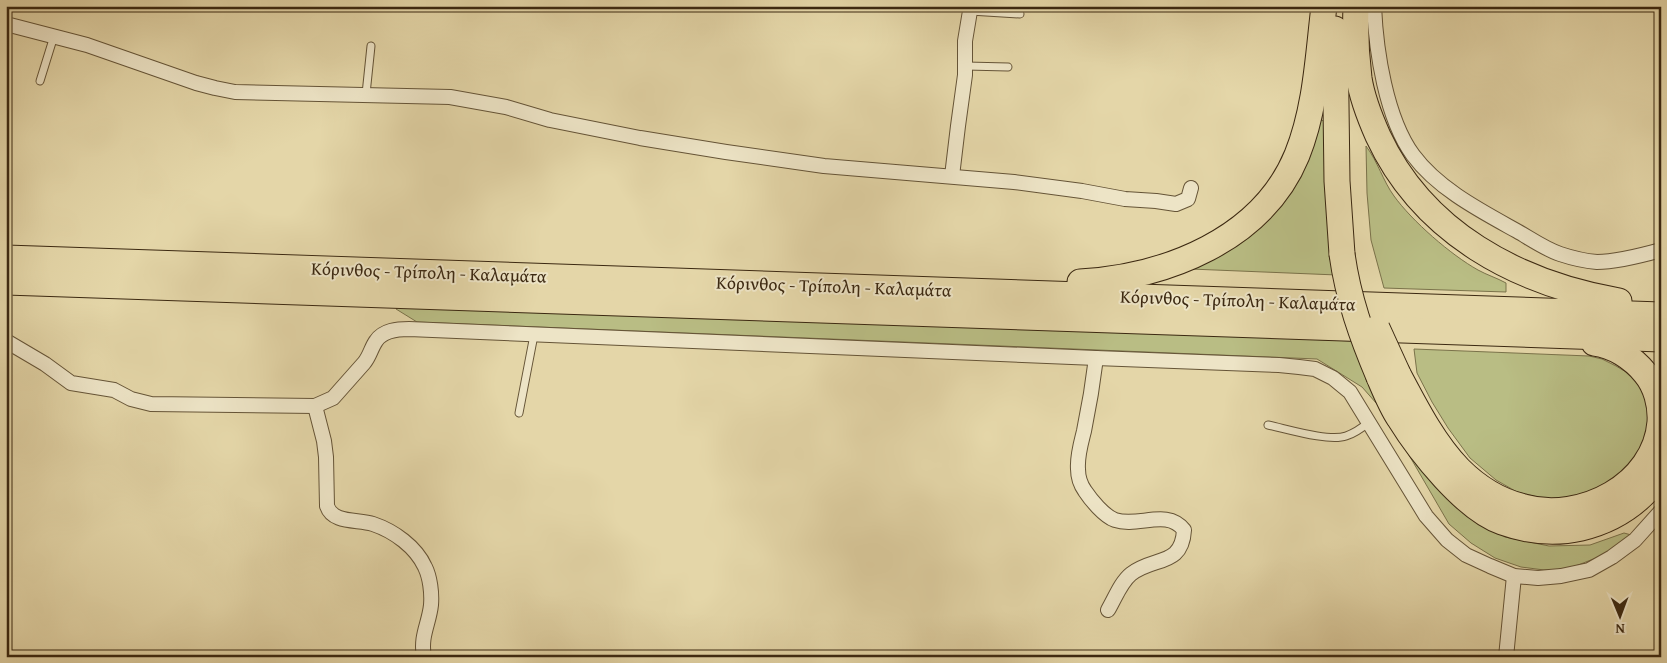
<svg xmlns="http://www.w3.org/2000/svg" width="1667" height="663" font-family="'Gentium Book Plus',serif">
  <rect width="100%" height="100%" fill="#e4d6a8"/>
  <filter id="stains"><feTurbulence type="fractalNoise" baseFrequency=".004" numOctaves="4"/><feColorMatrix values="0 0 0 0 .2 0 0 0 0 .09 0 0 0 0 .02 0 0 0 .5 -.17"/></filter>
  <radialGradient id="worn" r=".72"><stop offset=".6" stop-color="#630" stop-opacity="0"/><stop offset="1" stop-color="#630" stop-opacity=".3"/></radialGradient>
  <g fill="#b9bd84" stroke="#7a724a">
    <polygon points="1314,119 1325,121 1337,275 1166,268 1226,242"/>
    <path d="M1366,146C1378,162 1383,181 1394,196C1412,221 1451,255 1478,270C1487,275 1497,278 1506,283V292L1384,288L1371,240L1367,193Z"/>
    <polygon points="400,303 1354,341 1470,518 1505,537 1549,546 1590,545 1624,533 1635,536 1596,558 1568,569 1544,570 1521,567 1495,558 1471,543 1449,524 1384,412 1362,387 1317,359 417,322 396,309"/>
    <polygon points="1414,349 1589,356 1602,359 1616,366 1631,375 1641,386 1653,414 1644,465 1566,504 1517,492 1496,480 1470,458 1448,428 1432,402 1417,373"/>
  </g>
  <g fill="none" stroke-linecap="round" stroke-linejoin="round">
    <g stroke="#655437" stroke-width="9">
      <g id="lane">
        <polyline points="970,11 1020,14"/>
        <polyline points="966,66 1008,67"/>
        <polyline points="40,81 54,36"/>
        <polyline points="366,94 371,46"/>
        <polyline points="519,413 534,335"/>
        <path d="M1268,425C1287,429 1329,442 1346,436C1355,433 1362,428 1369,422"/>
      </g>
    </g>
    <g stroke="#655437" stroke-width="16">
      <g id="street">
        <path d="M1374,6C1376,51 1386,118 1413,155C1438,189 1481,211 1517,231C1531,239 1545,249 1560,254C1572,258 1585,261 1597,262C1616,262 1643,255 1661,250"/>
        <polyline points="6,24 87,45 196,83 215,88 235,92 450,97 506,107 550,120 640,138 726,152 824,166 1014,182 1082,191 1125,199 1156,201 1176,204 1188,199 1191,188"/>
        <polyline points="952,176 958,126 965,75 965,41 970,11"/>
        <path d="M6,341L45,364L71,383L114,390L131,399L151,404L315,406L333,398L364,363C370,356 371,348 376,341C383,330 398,329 409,329L1096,358L1279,365L1299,367L1315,369L1333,378L1350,392L1426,516L1447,540L1466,555L1490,566L1514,576L1538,578L1561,576L1589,570L1612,557L1635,540L1661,511"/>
        <path d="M1096,358C1093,383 1089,407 1084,431C1081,443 1077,456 1078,469C1078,477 1080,484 1085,491C1091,500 1104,516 1115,520C1138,528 1167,508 1184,530C1182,567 1154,556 1131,574C1121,582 1115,598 1108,610"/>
        <path d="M315,406L324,441L326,457L327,506C333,524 358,519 373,524C394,531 416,547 425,567C430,577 432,593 431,605C429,624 420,636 424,657"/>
        <polyline points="1506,657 1514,576"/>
      </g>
    </g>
    <g stroke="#3b2811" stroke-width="27">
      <g id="highway">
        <path d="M1356,6C1355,31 1356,54 1359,78C1362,98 1370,118 1378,136C1423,233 1517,283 1619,301"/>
        <polyline points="1335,29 1337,181 1342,254"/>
        <polyline points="6,258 1661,315"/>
        <polyline points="6,282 1661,339"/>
        <path d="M1080,282C1166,277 1262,240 1297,155C1316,108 1318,56 1324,6"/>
        <path d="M1398,374C1415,406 1433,442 1459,469C1477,487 1499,501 1524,507C1581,523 1655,485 1660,422C1661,405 1656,386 1645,373C1633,358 1613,345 1594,343"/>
        <path d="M1379,377C1385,391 1391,406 1399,418C1420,452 1465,509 1502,522C1527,531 1555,534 1581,528C1615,520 1640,503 1661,474"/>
      </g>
    </g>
    <use href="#lane" stroke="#ede4c6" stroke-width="7"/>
    <use href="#street" stroke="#ede4c6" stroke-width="14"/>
    <use href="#highway" stroke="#e4d6a8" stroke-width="25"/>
    <g stroke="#3b2811" stroke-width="27" stroke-linecap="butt">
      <g id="highway-bridge">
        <path d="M1342,254C1348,298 1362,337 1379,377"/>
        <polyline points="1377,328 1398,374"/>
      </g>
    </g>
    <use href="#highway-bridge" stroke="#e4d6a8" stroke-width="25"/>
  </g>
  <g text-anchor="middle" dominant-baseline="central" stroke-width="4" stroke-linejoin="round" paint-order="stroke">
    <g font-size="18" fill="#3b2811" stroke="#ede4c6">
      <text transform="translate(429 272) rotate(2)">Κόρινθος - Τρίπολη - Καλαμάτα</text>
      <text transform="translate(834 286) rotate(2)">Κόρινθος - Τρίπολη - Καλαμάτα</text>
      <text transform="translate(1238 300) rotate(2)">Κόρινθος - Τρίπολη - Καλαμάτα</text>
    </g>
  </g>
  <rect width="1667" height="663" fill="none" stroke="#e4d6a8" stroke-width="25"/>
  <rect x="8" y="8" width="1652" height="648" fill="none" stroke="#3b2811" stroke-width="2.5"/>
  <rect x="12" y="12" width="1642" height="638" fill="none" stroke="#3b2811"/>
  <g transform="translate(1620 616) rotate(179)" stroke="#ede4c6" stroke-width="4" paint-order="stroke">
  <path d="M0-4L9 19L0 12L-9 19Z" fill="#3b2811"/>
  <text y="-8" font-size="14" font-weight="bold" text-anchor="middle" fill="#3b2811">N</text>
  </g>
  <rect width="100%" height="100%" filter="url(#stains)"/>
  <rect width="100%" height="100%" fill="url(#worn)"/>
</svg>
